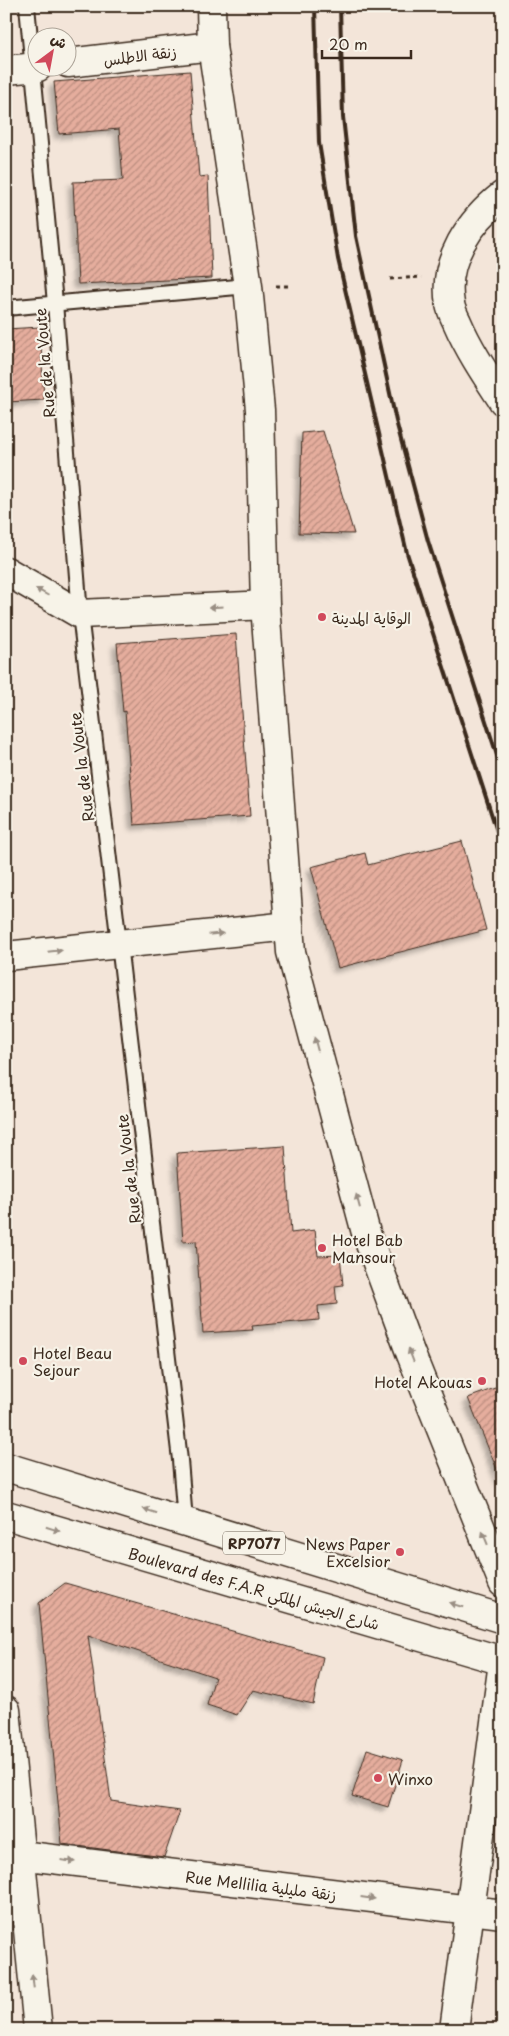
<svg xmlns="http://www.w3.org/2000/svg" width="509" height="2036" font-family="'Playpen Sans','Playpen Sans Arabic',sans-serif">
  <defs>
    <pattern id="building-hatch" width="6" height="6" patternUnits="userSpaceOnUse" patternTransform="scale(1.25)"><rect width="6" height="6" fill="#e5ad9d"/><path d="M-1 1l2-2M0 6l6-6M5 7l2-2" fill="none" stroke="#bb8d7f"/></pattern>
    <filter id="shadow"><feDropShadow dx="-4.5" dy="4.5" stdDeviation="2.5" flood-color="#0004"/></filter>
  </defs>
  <rect width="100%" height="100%" fill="#f3e5d9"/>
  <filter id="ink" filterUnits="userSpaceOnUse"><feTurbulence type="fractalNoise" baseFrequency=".02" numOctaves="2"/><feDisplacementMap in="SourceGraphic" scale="10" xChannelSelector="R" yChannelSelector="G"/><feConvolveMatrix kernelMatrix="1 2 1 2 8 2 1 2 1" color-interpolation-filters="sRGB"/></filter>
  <g filter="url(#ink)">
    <g fill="url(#building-hatch)" stroke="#3b2a1e" filter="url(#shadow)">
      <polygon points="190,71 199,177 208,176 212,278 78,284 73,182 123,180 119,129 59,134 54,82"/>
      <polygon points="40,327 44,400 6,402 6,329"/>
      <polygon points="323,431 354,534 299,533 302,433"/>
      <polygon points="236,634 250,816 134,825 125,711 123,712 117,643"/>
      <polygon points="462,841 486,930 338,968 311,867 365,853 368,865"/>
      <polygon points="285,1146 291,1233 315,1230 318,1256 340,1255 343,1285 335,1286 337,1304 318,1306 319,1320 252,1326 253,1330 203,1333 196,1241 183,1242 177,1153"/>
      <polygon points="503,1385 503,1481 502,1482 468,1398"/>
      <polygon points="65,1583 323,1657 313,1704 253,1690 237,1715 207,1705 215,1677 88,1635 111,1801 180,1811 164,1857 62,1844 39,1603"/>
      <polygon points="367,1749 403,1760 388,1807 352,1796"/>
    </g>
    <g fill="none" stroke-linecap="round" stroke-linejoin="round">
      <g stroke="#3b2a1e" stroke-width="18">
        <g id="lane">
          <polyline points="27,6 55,303 80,614 180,1460 185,1521"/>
          <polyline points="6,308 248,286"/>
        </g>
      </g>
      <g stroke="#3b2a1e" stroke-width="31">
        <g id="street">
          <polyline points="211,6 212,46 248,286 260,410 265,605 291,952 366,1233 410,1352 503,1583"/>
          <polyline points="68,63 212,46"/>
          <polyline points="6,70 38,67"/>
          <path d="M503,195C470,221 442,260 450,304C451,310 454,316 457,322C469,350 486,375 503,401"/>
          <polyline points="6,571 80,614 265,605"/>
          <polyline points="6,956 289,926"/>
          <polyline points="20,1855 503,1914"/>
          <polyline points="454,2030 503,1662"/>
        </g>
      </g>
      <g stroke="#3b2a1e" stroke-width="31">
        <polyline id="secondary" points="6,1710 38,2030"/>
      </g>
      <g stroke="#3b2a1e" stroke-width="31">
        <g id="primary">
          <polyline points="6,1467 503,1619"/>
          <polyline points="6,1515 503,1661"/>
        </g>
      </g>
      <g stroke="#3b2a1e" stroke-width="3" stroke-dasharray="4 4" stroke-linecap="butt">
        <polyline points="390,279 422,277"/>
        <polyline points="276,286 289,286"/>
      </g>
      <use href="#lane" stroke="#f7f3e8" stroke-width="14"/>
      <use href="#street" stroke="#f7f3e8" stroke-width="28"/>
      <use href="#secondary" stroke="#f7f3e8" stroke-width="28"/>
      <use href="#primary" stroke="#f7f3e8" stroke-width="28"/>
      <g stroke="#3b2a1e" stroke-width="4">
        <polyline points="315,6 319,143 338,259 407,553 503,850"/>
        <polyline points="340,6 343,117 356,236 396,421 428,541 503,774"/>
      </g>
    </g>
    <defs><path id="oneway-solid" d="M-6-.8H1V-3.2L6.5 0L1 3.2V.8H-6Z" transform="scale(1.25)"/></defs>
    <g fill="#998e83">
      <use href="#oneway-solid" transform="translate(42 592) rotate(-150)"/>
      <use href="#oneway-solid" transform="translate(216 607) rotate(177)"/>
      <use href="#oneway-solid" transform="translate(216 934) rotate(-6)"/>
      <use href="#oneway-solid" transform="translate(55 951) rotate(-6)"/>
      <use href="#oneway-solid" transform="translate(316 1044) rotate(-105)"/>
      <use href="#oneway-solid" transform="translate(358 1201) rotate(-105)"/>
      <use href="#oneway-solid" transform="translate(411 1355) rotate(-111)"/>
      <use href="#oneway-solid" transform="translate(150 1511) rotate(-163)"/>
      <use href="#oneway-solid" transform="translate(53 1529) rotate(17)"/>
      <use href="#oneway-solid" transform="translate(485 1538) rotate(-112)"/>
      <use href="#oneway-solid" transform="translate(456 1605) rotate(-163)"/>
      <use href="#oneway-solid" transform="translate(68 1861) rotate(7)"/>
      <use href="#oneway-solid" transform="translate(368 1898) rotate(7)"/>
      <use href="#oneway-solid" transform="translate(33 1981) rotate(-96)"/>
    </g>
  </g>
  <g fill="#d1495b" stroke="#f7f3e8" stroke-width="2">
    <circle cx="322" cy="617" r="5"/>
    <circle cx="322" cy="1248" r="5"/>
    <circle cx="23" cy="1361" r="5"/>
    <circle cx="482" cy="1381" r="5"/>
    <circle cx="400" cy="1552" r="5"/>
    <circle cx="378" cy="1778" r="5"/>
  </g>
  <g text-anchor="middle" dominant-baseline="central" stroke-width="4.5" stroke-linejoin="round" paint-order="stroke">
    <rect fill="#f7f3e8" stroke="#73665b" stroke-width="1" x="223" y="1531.5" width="62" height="23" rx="4"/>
    <g font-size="14" font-weight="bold" fill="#3b2a1e">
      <text x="254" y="1543">RP7077</text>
    </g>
    <g font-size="15" fill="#3b2a1e" stroke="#f7f3e8">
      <text transform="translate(140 55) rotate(-7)">زنقة الاطلس</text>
      <text transform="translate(44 363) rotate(-95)">Rue de la Voute</text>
      <text transform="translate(81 767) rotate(-97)">Rue de la Voute</text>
      <text transform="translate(128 1169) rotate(-97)">Rue de la Voute</text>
      <text transform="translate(254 1588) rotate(16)">Boulevard des F.A.R شارع الجيش الملكي</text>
      <text transform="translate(261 1885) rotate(7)">Rue Mellilia زنقة مليلية</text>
    </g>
    <g font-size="15" fill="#3b2a1e" stroke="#f7f3e8" text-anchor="start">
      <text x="332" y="617">الوقاية المدينة</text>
      <text x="332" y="1239">Hotel Bab<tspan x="332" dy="17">Mansour</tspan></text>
      <text x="33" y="1352">Hotel Beau<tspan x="33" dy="17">Sejour</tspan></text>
      <text x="472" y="1381" text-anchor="end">Hotel Akouas</text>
      <text x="390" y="1543" text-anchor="end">News Paper<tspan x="390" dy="17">Excelsior</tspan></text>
      <text x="388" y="1778">Winxo</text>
    </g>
  </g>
  <rect width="509" height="2036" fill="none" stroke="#f7f3e8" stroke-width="25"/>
  <rect x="12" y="12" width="484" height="2011" fill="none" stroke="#3b2a1e" stroke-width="2" filter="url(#ink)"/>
  <g transform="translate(52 52) rotate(32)"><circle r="24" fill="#f7f3e8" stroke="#aca397"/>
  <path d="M0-4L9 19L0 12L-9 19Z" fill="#d1495b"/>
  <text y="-8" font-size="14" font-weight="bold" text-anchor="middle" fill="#3b2a1e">ش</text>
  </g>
  <path d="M322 50v8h89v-8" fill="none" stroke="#3b2a1e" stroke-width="2.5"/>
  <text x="329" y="50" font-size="15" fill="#3b2a1e" stroke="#f7f3e8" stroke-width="4" paint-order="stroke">20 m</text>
</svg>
